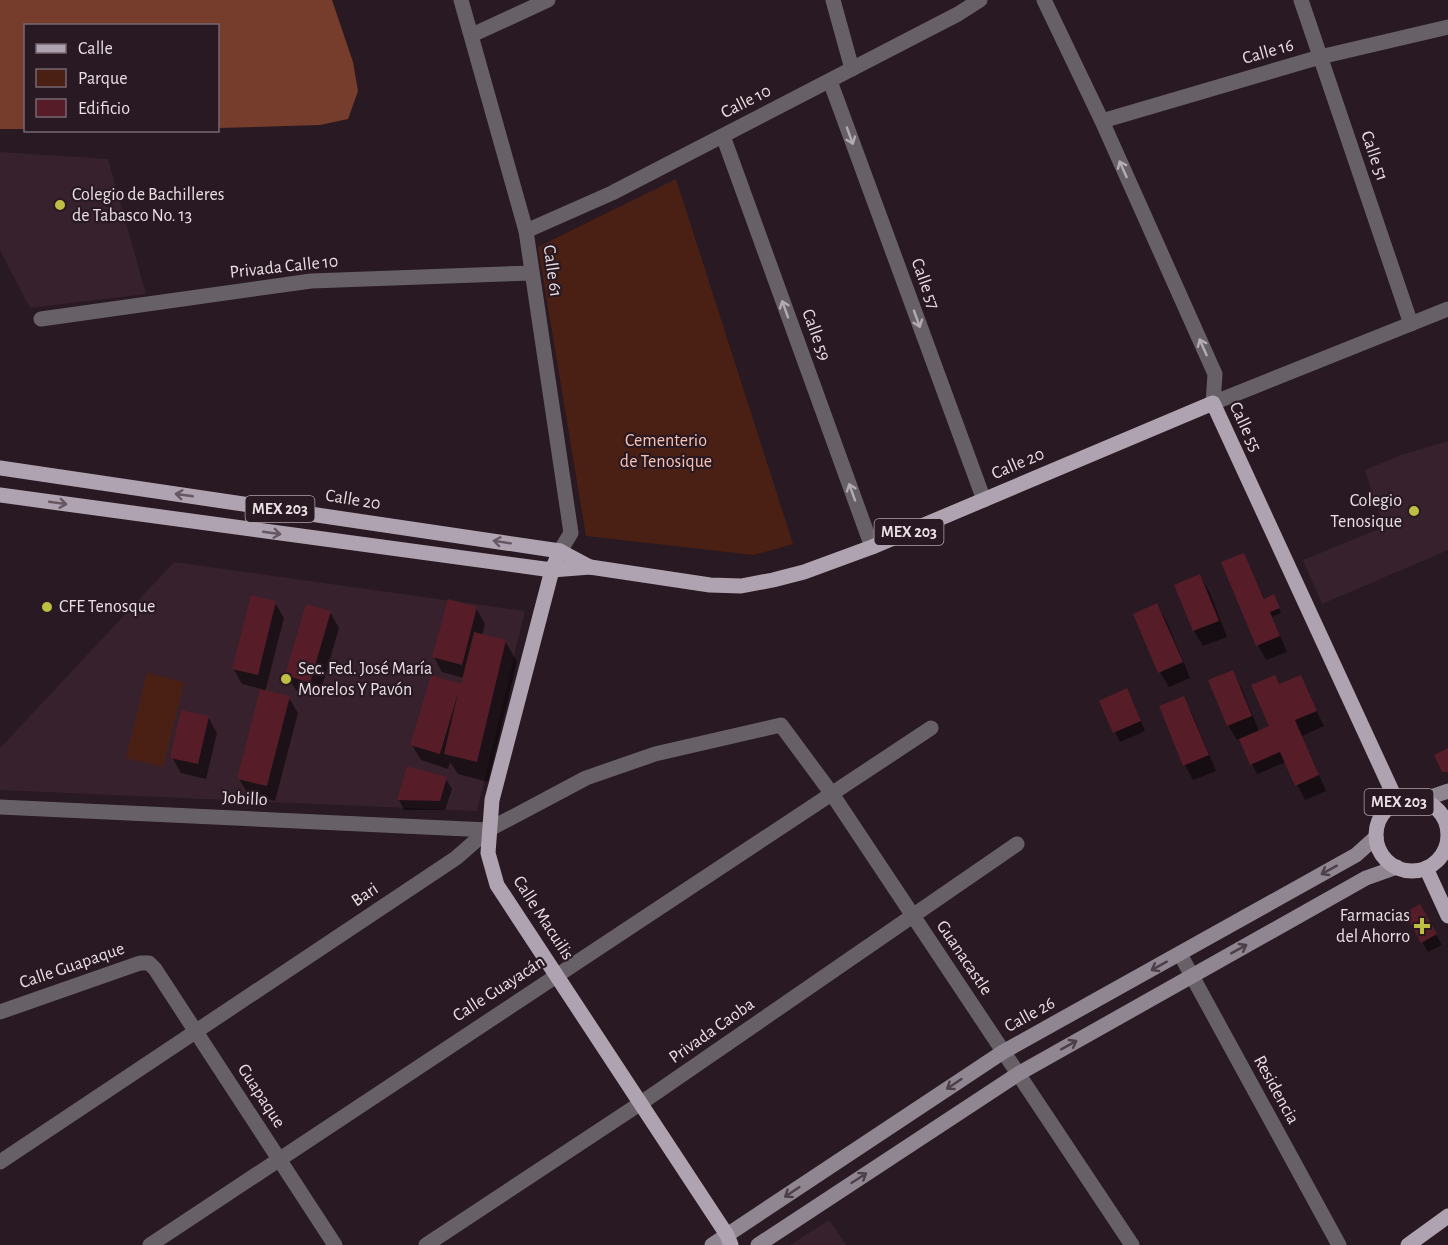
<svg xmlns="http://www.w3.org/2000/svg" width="1448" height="1245" font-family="'Alegreya Sans',sans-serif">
  <rect width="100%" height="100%" fill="#291922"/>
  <g fill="#36212c">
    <polygon points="0,152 108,159 146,294 30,308 0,250"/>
    <polygon points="1448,441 1448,550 1322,604 1303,560 1384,527 1365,470 1401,455"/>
    <polygon points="174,562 525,611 477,811 0,790 0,748"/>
    <polygon points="829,1220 846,1245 790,1245"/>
  </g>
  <g fill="#4a2014">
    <polygon points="676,179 793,544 754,555 586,536 538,247"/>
    <polygon points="147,673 184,682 163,767 126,758"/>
  </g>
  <polygon fill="#763d2d" points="0,0 332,0 353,62 358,91 348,119 320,125 218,128 218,26 26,26 25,129 0,129"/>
  <g fill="#0007">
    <polygon points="1244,555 1265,600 1276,601 1281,613 1272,617 1287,652 1266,660 1258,645"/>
    <polygon points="1200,576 1209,591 1227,637 1203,646 1194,631 1176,585"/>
    <polygon points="275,603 284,618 265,692 289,698 298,713 275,801 248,794 239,779 262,689 242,684 233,668"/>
    <polygon points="1157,605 1166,620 1190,678 1169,687 1160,672"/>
    <polygon points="476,608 485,624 482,635 505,641 517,662 488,782 458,774 450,762 448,769 421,760 412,745 462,688 464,678 442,672 434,657"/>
    <polygon points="330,612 339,628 319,697 296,690 287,675"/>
    <polygon points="1232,672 1241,687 1259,731 1271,726 1280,686 1300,677 1324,726 1302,736 1326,791 1305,800 1286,762 1257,774 1240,739 1237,740 1228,725"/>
    <polygon points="1183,697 1192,713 1216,771 1193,780 1185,765"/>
    <polygon points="1132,700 1145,731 1120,742 1115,732"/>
    <polygon points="208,717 217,733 206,779 181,773 172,757"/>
    <polygon points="408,768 446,779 452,789 445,810 404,810 399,800"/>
    <polygon points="1420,906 1442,945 1428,952 1407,914"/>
  </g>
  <g fill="#561d28">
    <polygon points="1244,553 1264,599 1274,594 1280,608 1270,612 1280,636 1256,646 1221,562"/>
    <polygon points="1200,574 1219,621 1193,631 1174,585"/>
    <polygon points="251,595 276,601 258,675 232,669"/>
    <polygon points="448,599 477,607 462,665 432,657"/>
    <polygon points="1157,603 1183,662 1158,673 1133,614"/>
    <polygon points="306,604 331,611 310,683 285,675"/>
    <polygon points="474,632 506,640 477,762 444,754 458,693 440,754 410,745 431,675 461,684"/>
    <polygon points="1233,670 1252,716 1227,726 1208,680"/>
    <polygon points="1275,675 1279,684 1301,675 1317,711 1295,720 1319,775 1295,786 1280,752 1250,765 1239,739 1269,726 1251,685"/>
    <polygon points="1127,688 1141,721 1113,733 1099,701"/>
    <polygon points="260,689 290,696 267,786 237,779"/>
    <polygon points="1184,696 1209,755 1183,766 1159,706"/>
    <polygon points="181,710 209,716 198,764 170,758"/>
    <polygon points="1448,748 1448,772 1442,772 1434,755"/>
    <polygon points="407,766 447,777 440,801 397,800"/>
    <polygon points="1420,904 1437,934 1421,943 1405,913"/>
  </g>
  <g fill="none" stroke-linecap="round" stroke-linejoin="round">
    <g stroke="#676167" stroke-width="15">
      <polyline points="461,0 526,231 571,533 560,551"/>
      <polyline points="833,0 852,69"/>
      <polyline points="1044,0 1102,121 1215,374 1213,403 1448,309"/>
      <polyline points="1301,0 1411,324"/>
      <polyline points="472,35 548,0"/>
      <polyline points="830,81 984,500"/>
      <polyline points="1102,121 1320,57 1448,27"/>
      <polyline points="723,136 872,547"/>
      <polyline points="526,231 612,193 958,14 980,0"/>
      <polyline points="41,319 311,281 532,273"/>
      <polyline points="0,807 488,830"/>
      <polyline points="1180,954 1339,1245"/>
      <polyline points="0,1012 140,963 149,963 155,969 335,1245"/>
      <polyline points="0,1162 456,858 488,830 586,778 655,754 781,725 832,794 1132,1245"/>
      <polyline points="150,1245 931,728"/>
      <polyline points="426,1245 641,1103 1017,844"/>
    </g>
    <g stroke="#908691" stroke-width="15">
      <polyline points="1422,800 1448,791"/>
      <polyline points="712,1245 1003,1052 1356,855 1376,837"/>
      <polyline points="758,1245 1018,1074 1366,878 1397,867"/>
    </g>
    <g stroke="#b0a3b1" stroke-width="15">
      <polyline points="0,468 560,551 590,567"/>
      <polyline points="0,495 552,570 590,567 710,585 741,586 773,580 804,572 872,547 1213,403 1397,802"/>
      <polyline points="560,551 552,570 492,800 488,853 497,885 727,1235 731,1245"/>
      <circle cx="1412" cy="835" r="36"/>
      <polyline points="1426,868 1448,916"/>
      <polyline points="1408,1245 1448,1216"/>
    </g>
  </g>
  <defs><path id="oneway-shaft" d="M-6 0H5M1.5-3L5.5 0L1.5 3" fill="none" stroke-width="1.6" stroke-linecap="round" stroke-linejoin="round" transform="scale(1.5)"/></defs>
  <g stroke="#b5acb1">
    <use href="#oneway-shaft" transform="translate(850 136) rotate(70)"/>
    <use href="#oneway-shaft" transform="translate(1123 169) rotate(-114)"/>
    <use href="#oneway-shaft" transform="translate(785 309) rotate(-110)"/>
    <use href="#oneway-shaft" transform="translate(917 319) rotate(70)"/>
    <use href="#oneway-shaft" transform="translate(1203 347) rotate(-114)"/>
    <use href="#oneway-shaft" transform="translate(852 492) rotate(-110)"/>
  </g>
  <g stroke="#665762">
    <use href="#oneway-shaft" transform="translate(184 495) rotate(-172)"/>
    <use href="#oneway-shaft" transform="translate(58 503) rotate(8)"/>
    <use href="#oneway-shaft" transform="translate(272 533) rotate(8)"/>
    <use href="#oneway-shaft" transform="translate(502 542) rotate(-171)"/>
  </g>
  <g stroke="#4d3f49">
    <use href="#oneway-shaft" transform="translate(1329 870) rotate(151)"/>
    <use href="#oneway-shaft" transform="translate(1239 949) rotate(-29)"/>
    <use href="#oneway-shaft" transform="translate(1159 966) rotate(151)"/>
    <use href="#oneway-shaft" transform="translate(1069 1045) rotate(-29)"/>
    <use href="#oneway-shaft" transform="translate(954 1084) rotate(146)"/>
    <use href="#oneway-shaft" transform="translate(859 1178) rotate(-33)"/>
    <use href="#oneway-shaft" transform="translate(792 1192) rotate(146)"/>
  </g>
  <g fill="#bebf42" stroke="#291922" stroke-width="2">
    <circle cx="60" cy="205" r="6"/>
    <circle cx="1414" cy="511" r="6"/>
    <circle cx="47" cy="607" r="6"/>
    <circle cx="286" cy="679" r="6"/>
    <path d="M1419 917h6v6h6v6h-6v6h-6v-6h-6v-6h6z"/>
  </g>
  <g text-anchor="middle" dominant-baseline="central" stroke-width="4.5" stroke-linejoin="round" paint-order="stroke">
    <g fill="#291922" stroke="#afa3a9" stroke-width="1.5">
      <rect x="245.5" y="496" width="69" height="26" rx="4.5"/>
      <rect x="874.5" y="519" width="69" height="26" rx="4.5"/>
      <rect x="1364.5" y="789" width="69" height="26" rx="4.5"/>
    </g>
    <g font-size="16" font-weight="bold" fill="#e9dee3">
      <text x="280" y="509">MEX 203</text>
      <text x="909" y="532">MEX 203</text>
      <text x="1399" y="802">MEX 203</text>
    </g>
    <g font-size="18" fill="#e9dee3" stroke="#291922">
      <text transform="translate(1268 52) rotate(-16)">Calle 16</text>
      <text transform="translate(746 102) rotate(-27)">Calle 10</text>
      <text transform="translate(1374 156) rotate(71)">Calle 51</text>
      <text transform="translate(284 267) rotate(-6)">Privada Calle 10</text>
      <text transform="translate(552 271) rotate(82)">Calle 61</text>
      <text transform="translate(925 284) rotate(70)">Calle 57</text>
      <text transform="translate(816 335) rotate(70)">Calle 59</text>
      <text transform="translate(1245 427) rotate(65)">Calle 55</text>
      <text transform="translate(1018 464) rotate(-23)">Calle 20</text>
      <text transform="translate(353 500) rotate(9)">Calle 20</text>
      <text transform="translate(245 799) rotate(3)">Jobillo</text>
      <text transform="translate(365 895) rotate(-34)">Bari</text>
      <text transform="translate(543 918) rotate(57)">Calle Macuilis</text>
      <text transform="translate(964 958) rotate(56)">Guanacastle</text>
      <text transform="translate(72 966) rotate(-19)">Calle Guapaque</text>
      <text transform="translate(499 989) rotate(-33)">Calle Guayacán</text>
      <text transform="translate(1030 1015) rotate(-29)">Calle 26</text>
      <text transform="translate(712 1031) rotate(-35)">Privada Caoba</text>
      <text transform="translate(1276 1090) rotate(61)">Residencia</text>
      <text transform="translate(261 1096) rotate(57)">Guapaque</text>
    </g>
    <g font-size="18" fill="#e9dee3" stroke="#291922" text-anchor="start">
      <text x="72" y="195">Colegio de Bachilleres<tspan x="72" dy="21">de Tabasco No. 13</tspan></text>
      <text x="1402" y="501" text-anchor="end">Colegio<tspan x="1402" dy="21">Tenosique</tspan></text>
      <text x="59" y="607">CFE Tenosque</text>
      <text x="298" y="669">Sec. Fed. José María<tspan x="298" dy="21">Morelos Y Pavón</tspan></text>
      <text x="1410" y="916" text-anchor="end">Farmacias<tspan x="1410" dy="21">del Ahorro</tspan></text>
    </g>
    <g font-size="18" fill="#fac2b2" stroke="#291922">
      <text x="666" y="441">Cementerio<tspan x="666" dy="21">de Tenosique</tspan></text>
    </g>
  </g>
  <rect x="24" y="24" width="195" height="108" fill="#291922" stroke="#76686f" stroke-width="1.5"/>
  <rect x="36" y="44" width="30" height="9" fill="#b0a3b1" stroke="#76686f" stroke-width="1.5"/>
  <text x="78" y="54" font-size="18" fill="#e9dee3">Calle</text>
  <rect x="36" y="69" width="30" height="18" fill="#4a2014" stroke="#76686f" stroke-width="1.5"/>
  <text x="78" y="84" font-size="18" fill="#e9dee3">Parque</text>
  <rect x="36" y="99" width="30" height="18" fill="#561d28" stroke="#76686f" stroke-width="1.5"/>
  <text x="78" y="114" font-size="18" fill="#e9dee3">Edificio</text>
</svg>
